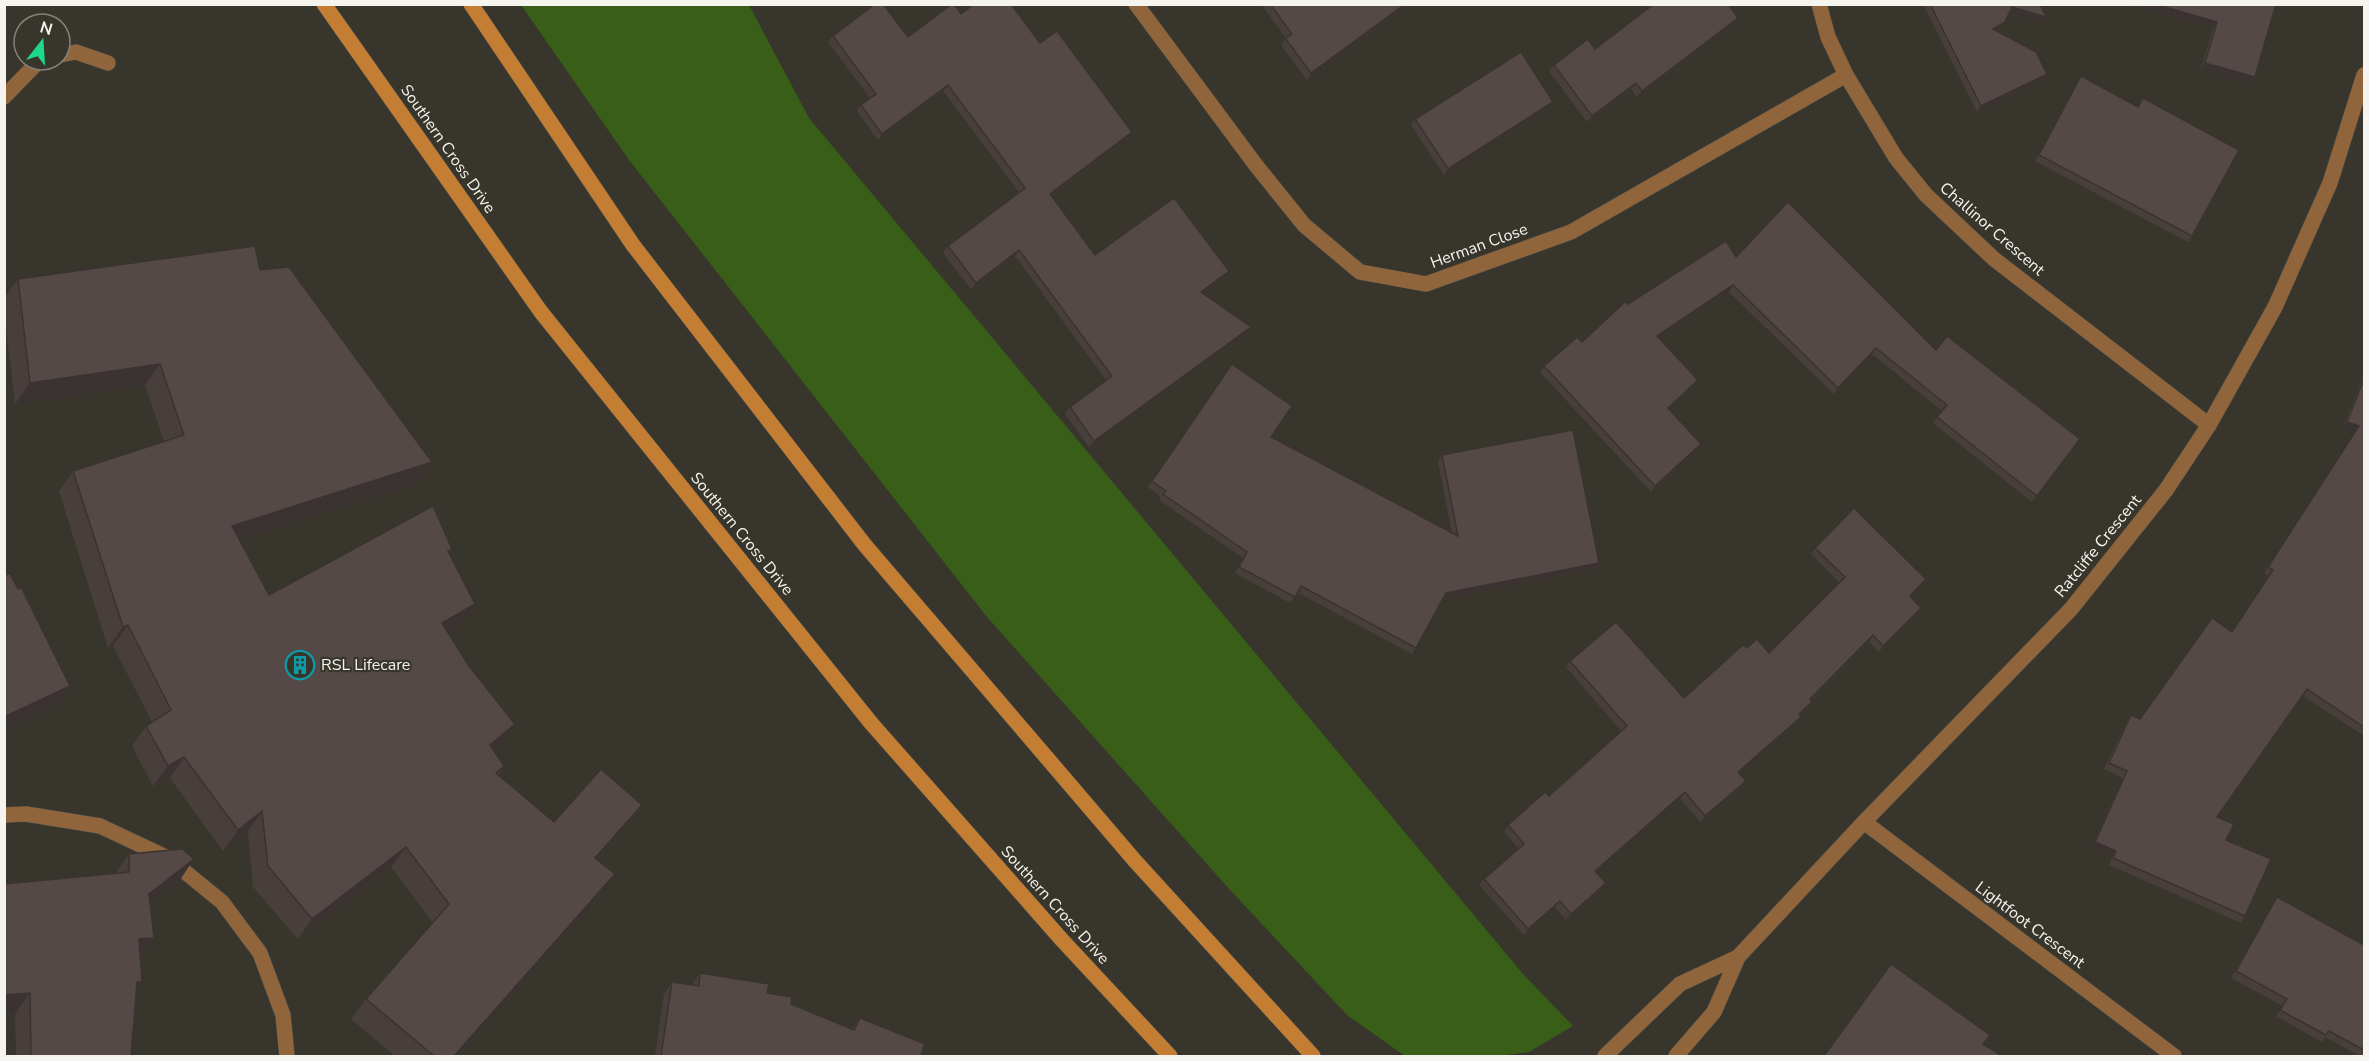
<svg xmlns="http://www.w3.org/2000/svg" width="2369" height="1061" font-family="'Nunito Sans',sans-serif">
  <rect width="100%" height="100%" fill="#38362c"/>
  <polygon fill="#385e17" points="521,5 749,5 809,118 1523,974 1573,1026 1529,1052 1497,1056 1405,1056 1347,1015 1231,891 987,617 629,160"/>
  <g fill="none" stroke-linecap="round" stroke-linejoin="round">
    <g stroke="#56544b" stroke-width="16">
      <g id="service">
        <polyline points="60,55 76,52 108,63"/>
        <polyline points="4,97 40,60"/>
        <polyline points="4,815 26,814 100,826 168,858 222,902 260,953 283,1015 287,1056"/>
      </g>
    </g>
    <g stroke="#56544b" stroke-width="16">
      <g id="minor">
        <polyline points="1136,4 1255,164 1304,225 1360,272 1426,284 1571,232 1846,75"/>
        <polyline points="1819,4 1828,37 1846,75 1896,158 1926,195 1994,259 2209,425"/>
        <polyline points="1864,822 2174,1056"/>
      </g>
    </g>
    <g stroke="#56544b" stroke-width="16">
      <g id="tertiary">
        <polyline points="1605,1056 1680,984 1738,957"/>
        <polyline points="1676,1056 1714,1012 1738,957 1864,822 2071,609 2166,490 2209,425 2275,307 2330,183 2364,75"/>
      </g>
    </g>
    <g stroke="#56544b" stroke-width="16">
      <g id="secondary">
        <polyline points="324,4 541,312 871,723 1062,940 1170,1056"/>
        <polyline points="471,4 633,245 864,544 1136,862 1313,1056"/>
      </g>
    </g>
    <use href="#service" stroke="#91653b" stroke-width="15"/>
    <use href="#minor" stroke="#91653b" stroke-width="15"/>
    <use href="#tertiary" stroke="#91653b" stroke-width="15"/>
    <use href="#secondary" stroke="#c47e34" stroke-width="15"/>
  </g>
  <g fill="#483f3c">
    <polygon points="1261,4 1409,4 1307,80 1281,45 1286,38"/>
    <polygon points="1646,4 1728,4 1734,25 1637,97 1631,89 1587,122 1549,71 1554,65 1595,49 1649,8"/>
    <polygon points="1923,4 2040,4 2046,17 2042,23 2009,14 2001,28 1997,31 2047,74 2043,80 1977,112"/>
    <polygon points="2135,4 2276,4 2250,84 2201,69 2213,28 2135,6"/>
    <polygon points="961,14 1040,43 1128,138 1051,196 1095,255 1224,277 1203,293 1247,333 1089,447 1065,414 1070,407 1106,380 1015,256 971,289 943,253 948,246 1019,192 943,91 878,140 857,111 861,105 870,98 828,42 833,36 908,37"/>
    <polygon points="2081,76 2137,107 2143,98 2192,236 2188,242 2035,161 2077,83"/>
    <polygon points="1553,102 1549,108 1444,175 1411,125 1415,119"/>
    <polygon points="1736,257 1936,350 2080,439 2032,502 1933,423 1942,411 1872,354 1834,394 1729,292 1659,338 1698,380 1694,386 1669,409 1701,444 1697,450 1651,492 1540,372 1544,366 1582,342 1628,304"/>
    <polygon points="260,270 418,483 239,540 269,595 452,549 449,553 461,625 448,632 501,745 493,751 504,766 498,775 554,822 627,825 597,860 601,895 458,1056 395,1056 351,1019 366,999 433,923 391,867 298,939 253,887 248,831 223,851 170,778 153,786 132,746 146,726 152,722 113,646 108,648 59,491 73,471 164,441 145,385 15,404 4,311 4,298 18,279"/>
    <polygon points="1232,364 1271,437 1452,533 1438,462 1442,455 1599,563 1595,569 1443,599 1416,648 1412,654 1297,592 1290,603 1235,573 1243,558 1159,500 1161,497 1148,487"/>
    <polygon points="2364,375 2364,736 2303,696 2217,817 2226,840 2245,916 2241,923 2109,865 2112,857 2091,848 2123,778 2104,769 2127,721 2131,715 2140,719 2232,632 2268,576 2264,573 2354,433 2343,428"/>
    <polygon points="1815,548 1921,585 1910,597 1917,614 1879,652 1869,642 1811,700 1808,708 1800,716 1801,717 1797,723 1739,773 1746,781 1742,787 1701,822 1680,799 1596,872 1602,889 1566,920 1555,907 1524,935 1479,885 1484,879 1519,849 1504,832 1508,825 1549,796 1621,731 1566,667 1570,661 1684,698 1747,648 1769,653 1839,582 1811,554"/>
    <polygon points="129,854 180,880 150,903 140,956 136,990 131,1056 16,1056 15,1014 4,1015 115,874"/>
    <polygon points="2277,897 2364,945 2364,1056 2360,1056 2325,1037 2322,1042 2276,1016 2283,1006 2231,978"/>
    <polygon points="700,973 767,993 852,1029 860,1018 925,1056 655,1056 664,994 672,982 692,985"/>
  </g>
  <g fill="#3b3331">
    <polygon points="1405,4 1409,4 1307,80 1311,73"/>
    <polygon points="2136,4 2155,4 2217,22 2213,28 2135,6"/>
    <polygon points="2012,7 2046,17 2042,23 2007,13"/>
    <polygon points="1738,18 1734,25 1637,97 1642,91"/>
    <polygon points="2005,22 2001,28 1988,35 1993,29"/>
    <polygon points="2205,63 2255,77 2250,84 2201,69"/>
    <polygon points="2047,74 2043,80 1977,112 1981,106"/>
    <polygon points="1636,83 1631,89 1587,122 1592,116"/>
    <polygon points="948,85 943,91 878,140 882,134"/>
    <polygon points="1553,102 1549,108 1444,175 1448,169"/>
    <polygon points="1132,132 1128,138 1045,200 1050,194"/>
    <polygon points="1019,250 1015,256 971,289 976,283"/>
    <polygon points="1229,271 1224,277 1197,298 1201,292"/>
    <polygon points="1733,285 1729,292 1653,342 1657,336"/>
    <polygon points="1251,327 1247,333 1089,447 1094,441"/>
    <polygon points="1876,348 1872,354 1834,394 1838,388"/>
    <polygon points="160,364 145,385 15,404 30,383"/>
    <polygon points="1698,380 1694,386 1664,414 1668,408"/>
    <polygon points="2347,422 2359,426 2354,433 2343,428"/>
    <polygon points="1701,444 1697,450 1651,492 1655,486"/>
    <polygon points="432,462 418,483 217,547 232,526"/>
    <polygon points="1599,563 1595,569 1442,599 1446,593"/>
    <polygon points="475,604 461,625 428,644 442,623"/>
    <polygon points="1921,608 1917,614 1879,652 1883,646"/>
    <polygon points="128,625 113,646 108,648 123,627"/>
    <polygon points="1873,635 1869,642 1805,705 1810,699"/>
    <polygon points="70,686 56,707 4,731 4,717"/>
    <polygon points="1812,702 1808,708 1794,720 1799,714"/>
    <polygon points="1801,717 1797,723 1734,778 1738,772"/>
    <polygon points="515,724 501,745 475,766 490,745"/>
    <polygon points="184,757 170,778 153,786 168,766"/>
    <polygon points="1746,781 1742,787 1701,822 1705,816"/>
    <polygon points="1685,792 1680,799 1591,877 1595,871"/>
    <polygon points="642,805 627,825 581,878 595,858"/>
    <polygon points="262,811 248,831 223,851 238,830"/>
    <polygon points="2095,842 2116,851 2112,857 2091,848"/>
    <polygon points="406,847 391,867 298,939 312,919"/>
    <polygon points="194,859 180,880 135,914 149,894"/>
    <polygon points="615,874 601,895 458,1056 454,1056"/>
    <polygon points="1606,883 1602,889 1566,920 1571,914"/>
    <polygon points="1560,901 1555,907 1524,935 1528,929"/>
    <polygon points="154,938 139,958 139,939"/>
    <polygon points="137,982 142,982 128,1002"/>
    <polygon points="30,993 15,1014 4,1015 4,995"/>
  </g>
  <g fill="#544946" stroke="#3b3331" stroke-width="1.5">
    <polygon points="875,4 883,4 908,37 952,4 954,4 961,14 974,4 1011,4 1040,43 1057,31 1132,132 1050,194 1095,255 1174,198 1229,271 1201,292 1251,327 1094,441 1070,407 1112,376 1019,250 976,283 948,246 1025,188 948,85 882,134 861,105 876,94 833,36"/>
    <polygon points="1270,4 1405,4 1311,73 1285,38 1292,34"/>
    <polygon points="1654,4 1728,4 1738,18 1642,91 1636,83 1592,116 1554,65 1588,39 1595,49"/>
    <polygon points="1930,4 2040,4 2046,17 2012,7 2005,22 1993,29 2036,52 2047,74 1981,106"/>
    <polygon points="2155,4 2276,4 2255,77 2205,63 2217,22"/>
    <polygon points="1521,52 1553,102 1448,169 1415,119"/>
    <polygon points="2081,76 2138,107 2143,98 2239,150 2192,236 2039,155"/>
    <polygon points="1788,202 1936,350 1947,336 2080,439 2037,496 1937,417 1947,405 1876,348 1838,388 1733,285 1657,336 1698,380 1668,408 1701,444 1655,486 1544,366 1577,337 1582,342 1625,302 1628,304 1726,241 1736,257"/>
    <polygon points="255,246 260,270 289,267 432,462 232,526 269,595 433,506 452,549 448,551 475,604 442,623 469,666 515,724 490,745 504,766 496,773 554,822 601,769 642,805 595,858 615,874 454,1056 434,1056 366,999 449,904 406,847 312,919 268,866 262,811 238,830 184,757 168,766 146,726 171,710 128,625 123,627 73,471 184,435 160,364 30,383 18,279"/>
    <polygon points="1232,364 1292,406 1271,437 1458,536 1442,455 1573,430 1599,563 1446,593 1416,648 1301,586 1295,597 1239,567 1247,552 1163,494 1166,491 1152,481"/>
    <polygon points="2364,379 2364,727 2307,689 2217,817 2234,824 2226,840 2271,859 2245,916 2113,858 2116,851 2095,842 2127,771 2109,763 2131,715 2140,719 2212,618 2232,632 2273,570 2268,567 2359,426 2347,422"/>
    <polygon points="1854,508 1926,579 1910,596 1921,608 1883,646 1873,635 1810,699 1812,702 1799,714 1801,717 1738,772 1746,781 1705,816 1685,792 1595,871 1606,883 1571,914 1560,901 1528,929 1484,879 1524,844 1508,825 1545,792 1549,796 1627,726 1570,661 1616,622 1684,698 1743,645 1747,648 1757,639 1769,653 1845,577 1815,548"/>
    <polygon points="10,574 18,589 21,587 70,686 4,717 4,575"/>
    <polygon points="182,849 194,859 149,894 154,938 139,939 142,982 137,982 131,1056 31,1056 30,993 4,995 4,884 129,872 129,854"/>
    <polygon points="2277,897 2364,945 2364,1050 2329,1031 2326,1035 2280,1010 2287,999 2236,971"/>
    <polygon points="1891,964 1990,1035 1983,1044 2002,1056 1824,1056"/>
    <polygon points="700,973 769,984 767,993 792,997 791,1004 854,1030 860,1018 925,1044 921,1055 925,1056 661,1056 672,982 699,986"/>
  </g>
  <defs>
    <g id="building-ring" transform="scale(1.5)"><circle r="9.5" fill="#38362c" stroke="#0f9aa8" stroke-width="1.5"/><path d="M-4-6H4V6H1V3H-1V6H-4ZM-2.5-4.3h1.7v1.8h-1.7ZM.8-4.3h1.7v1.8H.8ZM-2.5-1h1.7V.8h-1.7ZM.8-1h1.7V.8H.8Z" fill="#0f9aa8"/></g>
  </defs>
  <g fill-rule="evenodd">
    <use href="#building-ring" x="300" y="665"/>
  </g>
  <g text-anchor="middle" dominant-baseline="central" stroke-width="4.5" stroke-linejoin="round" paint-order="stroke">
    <g font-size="16" fill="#f5f4ee" stroke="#38362c">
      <text transform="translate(448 149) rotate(55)">Southern Cross Drive</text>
      <text transform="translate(1992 229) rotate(41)">Challinor Crescent</text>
      <text transform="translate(1479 246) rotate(-20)">Herman Close</text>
      <text transform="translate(742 534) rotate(51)">Southern Cross Drive</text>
      <text transform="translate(2098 546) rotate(-51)">Ratcliffe Crescent</text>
      <text transform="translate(1055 905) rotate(48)">Southern Cross Drive</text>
      <text transform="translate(2030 925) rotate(37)">Lightfoot Crescent</text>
    </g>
    <g font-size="16" fill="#f5f4ee" stroke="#38362c" text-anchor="start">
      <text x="321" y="665">RSL Lifecare</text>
    </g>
  </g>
  <rect width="2369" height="1061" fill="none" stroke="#f5f4ee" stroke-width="12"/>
  <g transform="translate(42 42) rotate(17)"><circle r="28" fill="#38362c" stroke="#84827a" stroke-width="1.5"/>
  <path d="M0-4.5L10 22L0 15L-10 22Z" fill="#1bd988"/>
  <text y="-9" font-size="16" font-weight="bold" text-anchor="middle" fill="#f5f4ee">N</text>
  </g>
</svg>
